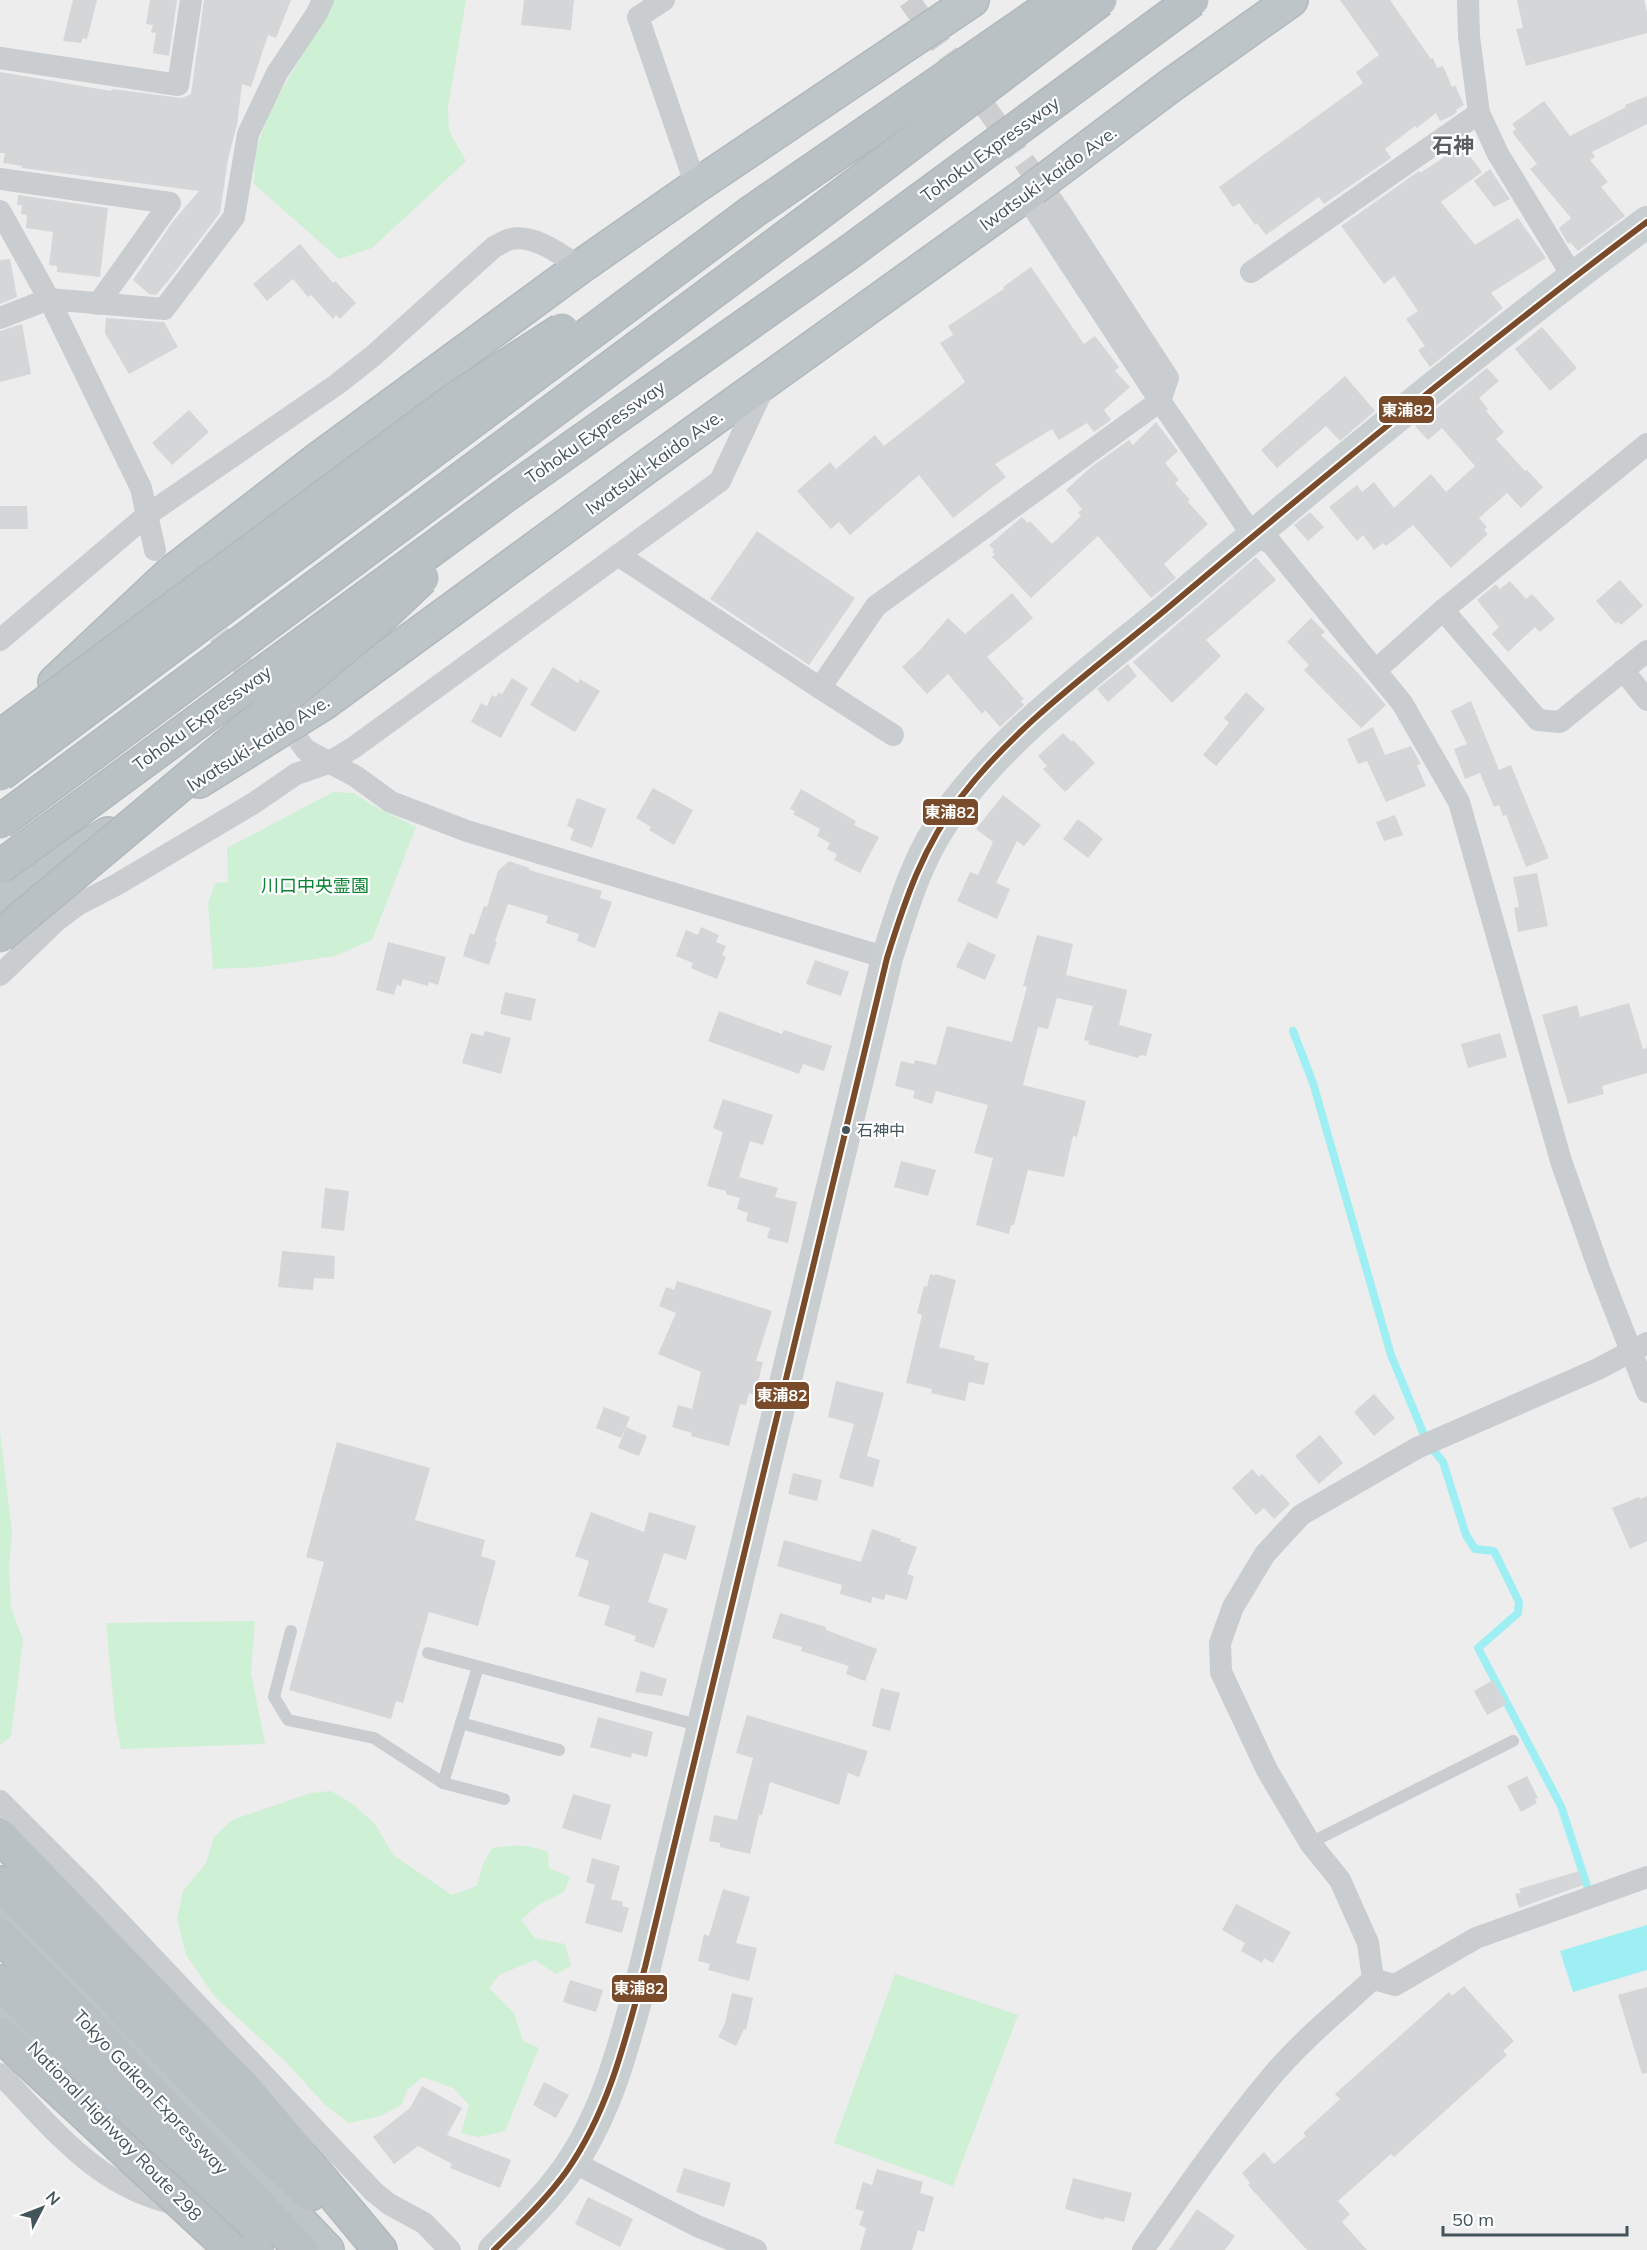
<svg xmlns="http://www.w3.org/2000/svg" width="1647" height="2250" font-family="Mulish,'Noto Sans JP',sans-serif">
  <rect width="100%" height="100%" fill="#eeeded"/>
  <g fill="#cef0d5">
    <polygon points="332,0 466,0 448,107 449,131 466,161 372,248 339,259 254,184 255,151 272,107 324,17"/>
    <polygon points="333,792 354,793 372,805 416,827 372,940 335,956 262,967 213,969 208,904 215,883 228,882 227,848"/>
    <polygon points="0,1432 12,1531 9,1567 11,1608 23,1640 11,1736 0,1745"/>
    <polygon points="255,1621 251,1673 265,1744 121,1749 115,1719 106,1623"/>
    <path d="M331,1791L354,1805L376,1825L393,1855L452,1895L477,1886L483,1864L492,1848C512,1845 529,1844 548,1852L549,1868L570,1877L564,1892L538,1905L521,1920L535,1938L565,1944L571,1966L556,1974L535,1960L499,1975L489,1988L514,2013L523,2041L539,2048L505,2131L479,2137L461,2133L469,2105L453,2088L423,2077L407,2090L402,2104L381,2116L349,2123L325,2105L286,2062L215,1997L186,1955L177,1918L183,1891L206,1863L214,1837L232,1820L310,1793Z"/>
    <polygon points="895,1974 1018,2015 953,2186 834,2143"/>
  </g>
  <polygon fill="#9eeff3" points="1647,1925 1647,1970 1573,1992 1560,1951"/>
  <g fill="none" stroke-linecap="round" stroke-linejoin="round">
    <polyline stroke="#9eeff3" stroke-width="8" points="1293,1031 1313,1083 1391,1355 1427,1442 1443,1462 1466,1535 1475,1549 1494,1551 1519,1602 1518,1613 1478,1648 1561,1806 1590,1895"/>
  </g>
  <g fill="#d5d6d7">
    <polygon points="73,0 97,0 87,39 83,38 81,43 63,41"/>
    <polygon points="150,0 177,0 169,56 153,53 156,33 151,32 153,25 146,24"/>
    <polygon points="204,0 291,0 276,38 268,35 251,87 242,84 237,125 228,159 220,213 168,281 156,295 149,294 133,280 174,220 199,191 22,168 22,166 3,163 5,153 0,153 0,72 111,91 112,89 182,98 191,94"/>
    <polygon points="524,0 574,0 571,30 521,25"/>
    <polygon points="1340,0 1390,0 1431,59 1433,58 1437,68 1443,66 1452,87 1455,85 1464,105 1456,110 1457,112 1452,116 1440,121 1436,113 1417,128 1415,126 1385,149 1391,158 1324,204 1319,197 1266,235 1257,223 1255,225 1239,203 1233,207 1219,187 1363,83 1356,72 1379,55"/>
    <polygon points="1517,0 1644,0 1647,12 1647,33 1526,66 1516,29 1523,28"/>
    <polygon points="1647,96 1647,124 1592,152 1595,157 1590,160 1608,182 1601,187 1625,216 1578,251 1570,242 1568,244 1559,228 1571,218 1530,169 1537,164 1512,132 1516,129 1512,124 1544,101 1570,136 1626,107 1625,105"/>
    <polygon points="1460,147 1468,158 1470,156 1482,172 1441,202 1475,245 1518,218 1546,258 1491,293 1503,308 1430,367 1418,350 1425,346 1406,319 1418,311 1394,276 1384,284 1341,226 1419,171 1420,173"/>
    <polygon points="1490,169 1510,199 1494,207 1474,181"/>
    <polygon points="18,195 108,208 100,277 57,272 57,266 49,265 53,232 26,228 27,215 21,214 22,205 17,205"/>
    <polygon points="300,244 333,283 335,281 356,303 340,319 336,315 333,319 311,295 308,297 293,279 267,301 253,284"/>
    <polygon points="10,259 17,297 0,304 0,260"/>
    <polygon points="1031,267 1084,344 1095,336 1119,367 1115,371 1130,387 1104,410 1111,420 1094,432 1087,423 1059,440 1052,429 995,464 1006,477 953,518 919,475 850,535 839,522 831,529 797,491 830,462 836,469 875,435 884,446 965,382 940,343 953,335 948,326 1004,289 1003,287"/>
    <polygon points="106,318 164,322 178,347 129,374 105,333"/>
    <polygon points="22,324 31,374 0,382 0,331"/>
    <polygon points="1542,327 1577,368 1550,391 1515,349"/>
    <polygon points="1487,368 1499,381 1479,398 1488,409 1486,411 1504,432 1496,439 1525,471 1527,470 1543,487 1521,508 1507,493 1479,518 1487,527 1484,530 1488,534 1451,568 1413,525 1386,546 1383,543 1374,550 1363,535 1357,541 1329,507 1357,485 1362,492 1374,482 1394,508 1431,474 1446,492 1475,466 1442,428 1428,440 1415,426"/>
    <polygon points="1345,376 1375,411 1340,441 1326,426 1277,468 1261,450"/>
    <polygon points="189,410 209,432 172,465 152,443"/>
    <polygon points="1156,422 1178,451 1165,463 1179,480 1175,483 1190,500 1188,502 1208,524 1164,564 1176,578 1151,598 1098,536 1031,598 992,557 995,554 992,552 994,550 989,545 1022,517 1028,523 1030,521 1052,544 1081,516 1078,513 1082,509 1066,490 1091,467 1129,440 1133,445"/>
    <polygon points="0,506 27,506 28,529 0,529"/>
    <polygon points="1310,512 1324,527 1308,541 1294,525"/>
    <polygon points="757,531 855,598 809,665 710,599"/>
    <polygon points="1256,557 1276,580 1206,640 1221,656 1172,703 1133,662"/>
    <polygon points="1620,580 1643,606 1621,625 1618,622 1616,624 1596,601"/>
    <polygon points="1510,581 1526,599 1532,594 1555,619 1540,632 1535,627 1508,652 1492,634 1499,627 1477,600 1496,584 1500,589"/>
    <polygon points="1012,593 1033,618 987,657 1024,699 1021,701 1024,705 1000,727 985,710 982,714 948,674 927,694 902,667 920,650 948,618 965,634"/>
    <polygon points="1311,618 1325,632 1321,635 1359,674 1386,705 1361,728 1304,670 1309,665 1287,642"/>
    <polygon points="1128,664 1137,676 1108,702 1097,689"/>
    <polygon points="553,667 578,683 580,679 600,691 575,732 530,705"/>
    <polygon points="512,678 528,688 501,738 471,722 481,703 487,706 492,695 496,697 499,692 502,694"/>
    <polygon points="1246,692 1265,709 1216,766 1203,755 1229,723 1224,718"/>
    <polygon points="1471,701 1499,770 1511,765 1549,858 1526,867 1506,815 1503,816 1499,805 1494,807 1480,773 1465,779 1454,749 1467,744 1451,711"/>
    <polygon points="1373,727 1385,755 1411,746 1421,764 1417,765 1426,786 1386,802 1367,761 1358,764 1347,739"/>
    <polygon points="1063,733 1072,742 1073,740 1095,763 1065,792 1043,769 1047,766 1038,756"/>
    <polygon points="653,788 693,810 674,845 649,830 651,827 636,818"/>
    <polygon points="801,789 856,821 854,825 879,837 860,873 834,860 837,854 827,849 830,843 817,836 820,829 793,814 795,811 790,809"/>
    <polygon points="1003,795 1041,825 1024,846 1017,841 996,883 1010,889 997,919 957,901 970,872 978,875 993,842 976,829"/>
    <polygon points="577,798 606,809 592,848 570,840 574,829 567,826"/>
    <polygon points="1395,815 1403,835 1384,841 1376,822"/>
    <polygon points="1078,819 1103,839 1088,858 1063,839"/>
    <polygon points="509,861 529,868 529,870 602,891 600,898 612,902 595,948 577,941 579,934 546,923 548,916 508,904 495,941 497,942 489,965 463,956 470,933 474,935 484,906 487,907 498,871"/>
    <polygon points="1537,873 1548,926 1518,932 1514,908 1519,907 1513,877"/>
    <polygon points="701,927 719,935 716,942 726,946 722,955 726,957 717,979 691,968 693,963 676,956 686,930 698,935"/>
    <polygon points="1037,935 1073,944 1066,975 1127,990 1119,1025 1152,1034 1146,1056 1140,1055 1138,1058 1088,1044 1089,1041 1084,1040 1093,1006 1057,998 1048,1029 1038,1027 1023,1085 1086,1101 1077,1137 1073,1136 1064,1177 1028,1170 1014,1225 1011,1225 1009,1234 976,1225 993,1158 974,1153 988,1105 936,1091 932,1104 913,1098 915,1091 895,1086 901,1061 914,1064 915,1060 936,1065 947,1026 1012,1042 1027,987 1023,986"/>
    <polygon points="388,942 446,957 438,985 429,982 428,986 403,979 401,986 397,985 394,995 376,990"/>
    <polygon points="968,942 996,955 985,980 956,967"/>
    <polygon points="815,960 849,972 841,996 806,984"/>
    <polygon points="505,992 536,999 531,1021 500,1014"/>
    <polygon points="1629,1003 1643,1049 1647,1048 1647,1073 1602,1086 1604,1094 1568,1104 1542,1015 1577,1005 1580,1017"/>
    <polygon points="719,1011 782,1034 784,1030 832,1046 824,1071 803,1064 799,1074 708,1041"/>
    <polygon points="485,1031 511,1038 501,1074 462,1063 471,1033 483,1036"/>
    <polygon points="1500,1033 1507,1057 1468,1068 1461,1044"/>
    <polygon points="723,1099 773,1115 763,1145 750,1141 739,1177 778,1188 775,1197 797,1202 788,1243 767,1238 770,1228 746,1221 748,1213 737,1209 740,1198 726,1194 726,1191 707,1186 723,1132 713,1128"/>
    <polygon points="901,1161 936,1170 928,1196 894,1187"/>
    <polygon points="325,1188 349,1191 344,1231 321,1228"/>
    <polygon points="282,1251 335,1256 334,1279 314,1278 313,1290 278,1287"/>
    <polygon points="930,1274 935,1276 935,1274 956,1280 939,1347 975,1356 974,1360 989,1363 984,1385 969,1382 965,1401 931,1393 932,1389 906,1383 922,1315 917,1313 924,1286 927,1287"/>
    <polygon points="677,1281 772,1311 756,1361 763,1362 755,1395 749,1393 746,1405 740,1404 729,1446 691,1436 692,1433 672,1427 678,1405 692,1409 701,1372 658,1354 676,1313 659,1306 666,1287 674,1290"/>
    <polygon points="836,1381 884,1393 867,1456 880,1460 873,1487 839,1478 854,1424 828,1417"/>
    <polygon points="1374,1394 1395,1418 1374,1436 1354,1412"/>
    <polygon points="604,1407 630,1417 621,1438 596,1428"/>
    <polygon points="626,1427 647,1436 639,1456 618,1448"/>
    <polygon points="1320,1435 1343,1463 1319,1484 1295,1456"/>
    <polygon points="337,1442 430,1468 415,1520 485,1540 481,1556 496,1561 478,1626 429,1612 403,1703 396,1701 391,1719 289,1690 324,1562 306,1557"/>
    <polygon points="1252,1469 1259,1477 1262,1474 1290,1504 1274,1519 1264,1508 1256,1515 1232,1488"/>
    <polygon points="793,1473 822,1480 817,1501 788,1494"/>
    <polygon points="1647,1496 1647,1541 1630,1549 1612,1508 1639,1497 1640,1499"/>
    <polygon points="591,1512 644,1532 649,1512 696,1526 686,1560 664,1553 648,1602 668,1609 654,1648 634,1641 636,1636 604,1625 610,1606 578,1596 589,1561 575,1556"/>
    <polygon points="872,1529 901,1539 900,1541 917,1547 907,1574 914,1576 907,1600 886,1594 884,1600 872,1597 871,1603 840,1594 842,1585 777,1566 784,1540 861,1562"/>
    <polygon points="780,1613 826,1627 826,1630 877,1649 865,1681 846,1674 849,1666 801,1651 802,1647 772,1638"/>
    <polygon points="641,1671 667,1679 662,1696 635,1692"/>
    <polygon points="1493,1680 1507,1704 1487,1715 1474,1691"/>
    <polygon points="881,1688 900,1693 890,1731 872,1726"/>
    <polygon points="747,1715 868,1751 859,1777 848,1773 839,1805 770,1782 762,1815 759,1815 750,1854 720,1847 720,1843 709,1841 714,1815 737,1820 753,1758 736,1753"/>
    <polygon points="598,1717 653,1732 647,1757 632,1753 631,1758 590,1747"/>
    <polygon points="1527,1776 1538,1798 1535,1799 1537,1803 1521,1812 1507,1786"/>
    <polygon points="573,1794 611,1805 601,1840 562,1828"/>
    <polygon points="592,1858 620,1866 611,1899 623,1902 622,1906 629,1908 622,1933 585,1923 595,1885 586,1882"/>
    <polygon points="1579,1871 1583,1885 1519,1908 1515,1894 1521,1893 1519,1889"/>
    <polygon points="723,1889 750,1897 736,1943 757,1948 749,1981 708,1970 710,1964 698,1961 704,1934 709,1936"/>
    <polygon points="1236,1904 1291,1932 1273,1963 1264,1958 1262,1963 1241,1951 1245,1943 1222,1930"/>
    <polygon points="570,1980 603,1990 596,2012 563,2002"/>
    <polygon points="1464,1986 1514,2041 1503,2051 1507,2055 1394,2157 1391,2154 1338,2201 1350,2214 1342,2222 1367,2250 1307,2250 1248,2185 1250,2183 1242,2173 1264,2152 1274,2164 1306,2136 1303,2133 1340,2099 1335,2094 1449,1992 1452,1996"/>
    <polygon points="1647,1987 1647,2073 1642,2074 1618,1995"/>
    <polygon points="732,1993 753,1998 746,2030 744,2029 736,2046 718,2037 725,2023"/>
    <polygon points="544,2082 569,2095 556,2118 533,2105"/>
    <polygon points="422,2086 462,2108 447,2135 511,2160 500,2188 450,2168 452,2164 418,2146 394,2164 373,2137 410,2108"/>
    <polygon points="684,2168 731,2183 724,2207 676,2192"/>
    <polygon points="877,2169 923,2182 920,2193 934,2197 924,2232 918,2230 912,2250 860,2250 866,2228 859,2225 864,2211 855,2209 863,2182 872,2185"/>
    <polygon points="1073,2178 1132,2193 1124,2222 1105,2217 1104,2220 1065,2209"/>
    <polygon points="588,2197 633,2219 620,2247 575,2224"/>
    <polygon points="1197,2209 1235,2236 1225,2250 1169,2250"/>
  </g>
  <g fill="none" stroke-linecap="round" stroke-linejoin="round">
    <g stroke="#ccced0" stroke-width="22" stroke-dasharray="22 11" stroke-linecap="butt">
      <polyline points="909,0 1058,209"/>
      <polyline points="199,608 306,750"/>
    </g>
    <g stroke="#b1b9be" stroke-width="36">
      <g id="trunk">
        <polyline points="55,682 171,573 317,460 580,267 696,186 972,0"/>
        <polyline points="199,781 324,703 645,468 1025,195 1170,86 1291,0"/>
        <polyline points="0,899 108,834"/>
        <polyline points="0,1908 327,2250"/>
        <polyline points="0,2013 38,2052"/>
      </g>
    </g>
    <g stroke="#b1b9be" stroke-width="36">
      <g id="motorway">
        <polyline points="0,1836 249,2093 380,2250"/>
        <polyline points="0,1883 236,2123 310,2194"/>
        <polyline points="0,1936 83,2019 301,2250"/>
        <polyline points="0,1982 60,2041 256,2250"/>
        <polyline points="0,2034 25,2058"/>
      </g>
    </g>
    <g stroke="#c9cdcf" stroke-width="12">
      <polyline points="291,1631 274,1697 288,1720 374,1738 443,1783 504,1799"/>
      <polyline points="428,1653 701,1726"/>
      <polyline points="461,1723 559,1750"/>
      <polyline points="443,1783 478,1667"/>
      <polyline points="1310,1843 1513,1741"/>
    </g>
    <g stroke="#c9cdcf" stroke-width="22">
      <polyline points="664,0 638,17 696,186"/>
      <polyline points="1468,0 1469,37 1479,113 1498,154 1573,277"/>
      <polyline points="0,58 178,85 191,0"/>
      <polyline points="0,179 170,203 98,304"/>
      <polyline points="1025,195 1160,401 1253,536 1271,543 1402,703 1459,802 1561,1161 1599,1269 1647,1392"/>
      <path d="M0,211L49,299L141,488L147,515L336,385L373,356L494,247C499,245 505,240 511,239C535,234 561,255 580,267"/>
      <polyline points="1251,272 1479,113"/>
      <polyline points="0,318 49,299 164,309 234,217 248,134 277,73 317,13 323,0"/>
      <polyline points="618,555 820,688 876,606 1160,401 1168,378 1058,209"/>
      <polyline points="1443,610 1538,720 1560,722 1647,651"/>
      <polyline points="0,640 147,515 155,550"/>
      <polyline points="1376,670 1443,610 1647,444"/>
      <polyline points="1623,670 1647,700"/>
      <polyline points="820,688 893,735"/>
      <polyline points="306,750 355,776 391,802 467,831 887,958"/>
      <polyline points="0,975 56,921 79,904 116,885 254,803 296,774 328,763 353,748 720,481 765,385"/>
      <polyline points="0,1801 88,1889 374,2192 389,2204 424,2223 450,2250"/>
      <polyline points="1373,1979 1395,1985 1476,1938 1647,1877"/>
      <path d="M0,2074C55,2130 98,2189 180,2205"/>
      <polyline points="573,2162 697,2226 756,2250"/>
      <path d="M1143,2250C1184,2191 1225,2132 1271,2077C1301,2041 1338,2011 1373,1979L1368,1943L1340,1880L1310,1843L1267,1770L1221,1672L1220,1643L1233,1607L1265,1554L1301,1515L1417,1448L1598,1369L1647,1343"/>
    </g>
    <path stroke="#c9ced0" stroke-width="32" d="M494,2250C522,2222 552,2194 573,2161C611,2103 627,2033 645,1967L887,958C901,914 914,867 939,828C992,744 1092,671 1168,608C1324,475 1482,344 1647,222"/>
    <use href="#trunk" stroke="#bec5c9" stroke-width="33"/>
    <use href="#motorway" stroke="#b9c1c5" stroke-width="33"/>
    <g stroke="#b1b9be" stroke-width="36" stroke-linecap="butt">
      <g id="motorway-bridge">
        <polyline points="0,737 457,398 562,330"/>
        <polyline points="0,774 752,212 1059,0"/>
        <polyline points="0,822 820,212 1100,0"/>
        <polyline points="0,867 507,494 848,253 1192,0"/>
        <polyline points="0,936 383,615 422,578"/>
        <polyline points="25,2058 232,2250"/>
      </g>
    </g>
    <use href="#motorway-bridge" stroke="#b9c1c5" stroke-width="33"/>
    <g stroke="#fff" stroke-width="10">
      <path id="bus-1" d="M494,2250C519,2225 545,2201 566,2172C609,2111 626,2038 645,1967L887,958C905,900 923,846 961,797C1020,720 1102,664 1176,601C1330,471 1486,343 1647,222"/>
    </g>
    <use href="#bus-1" stroke="#7a4b2a" stroke-width="6"/>
  </g>
  <circle fill="#43545b" stroke="#fff" stroke-width="2" cx="846" cy="1130" r="5"/>
  <g text-anchor="middle" dominant-baseline="central" stroke-width="4.5" stroke-linejoin="round" paint-order="stroke">
    <g font-size="16" fill="#43545b" stroke="#fff" text-anchor="start">
      <text x="857" y="1130">石神中</text>
    </g>
    <g font-size="18" fill="#43545b" stroke="#fff">
      <text transform="translate(990 149) rotate(-36)">Tohoku Expressway</text>
      <text transform="translate(1048 178) rotate(-36)">Iwatsuki-kaido Ave.</text>
      <text transform="translate(595 432) rotate(-35)">Tohoku Expressway</text>
      <text transform="translate(654 462) rotate(-36)">Iwatsuki-kaido Ave.</text>
      <text transform="translate(202 718) rotate(-36)">Tohoku Expressway</text>
      <text transform="translate(258 743) rotate(-32)">Iwatsuki-kaido Ave.</text>
      <text transform="translate(151 2092) rotate(47)">Tokyo Gaikan Expressway</text>
      <text transform="translate(115 2131) rotate(46)">National Highway Route 298</text>
    </g>
    <g font-size="18" fill="#0d8335" stroke="#fff">
      <text x="315" y="885">川口中央霊園</text>
    </g>
    <g font-size="21" font-weight="bold" fill="#585e62" stroke="#fff">
      <text x="1453" y="145">石神</text>
    </g>
  </g>
  <g stroke="#fff" stroke-width="2">
    <rect x="1378" y="395" width="57" height="29" rx="6" fill="#7a4b2a"/>
    <rect x="922" y="798" width="57" height="28" rx="6" fill="#7a4b2a"/>
    <rect x="754" y="1381" width="56" height="29" rx="6" fill="#7a4b2a"/>
    <rect x="611" y="1974" width="57" height="29" rx="6" fill="#7a4b2a"/>
  </g>
  <g font-size="16" text-anchor="middle" font-weight="bold" fill="#fff">
    <text x="1407" y="416">東浦82</text>
    <text x="950" y="818">東浦82</text>
    <text x="782" y="1401">東浦82</text>
    <text x="639" y="1994">東浦82</text>
  </g>
  <g transform="translate(42 2208) rotate(48)" stroke="#ffffff" stroke-width="4.5" paint-order="stroke">
  <path d="M0-4.5L10 22L0 15L-10 22Z" fill="#43545b"/>
  <text y="-9" font-size="16" font-weight="bold" text-anchor="middle" fill="#43545b">N</text>
  </g>
  <path d="M1443 2226v9h184v-9" fill="none" stroke="#43545b" stroke-width="3"/>
  <text x="1452" y="2226" font-size="18" fill="#43545b" stroke="#ffffff" stroke-width="4.5" paint-order="stroke">50 m</text>
</svg>
